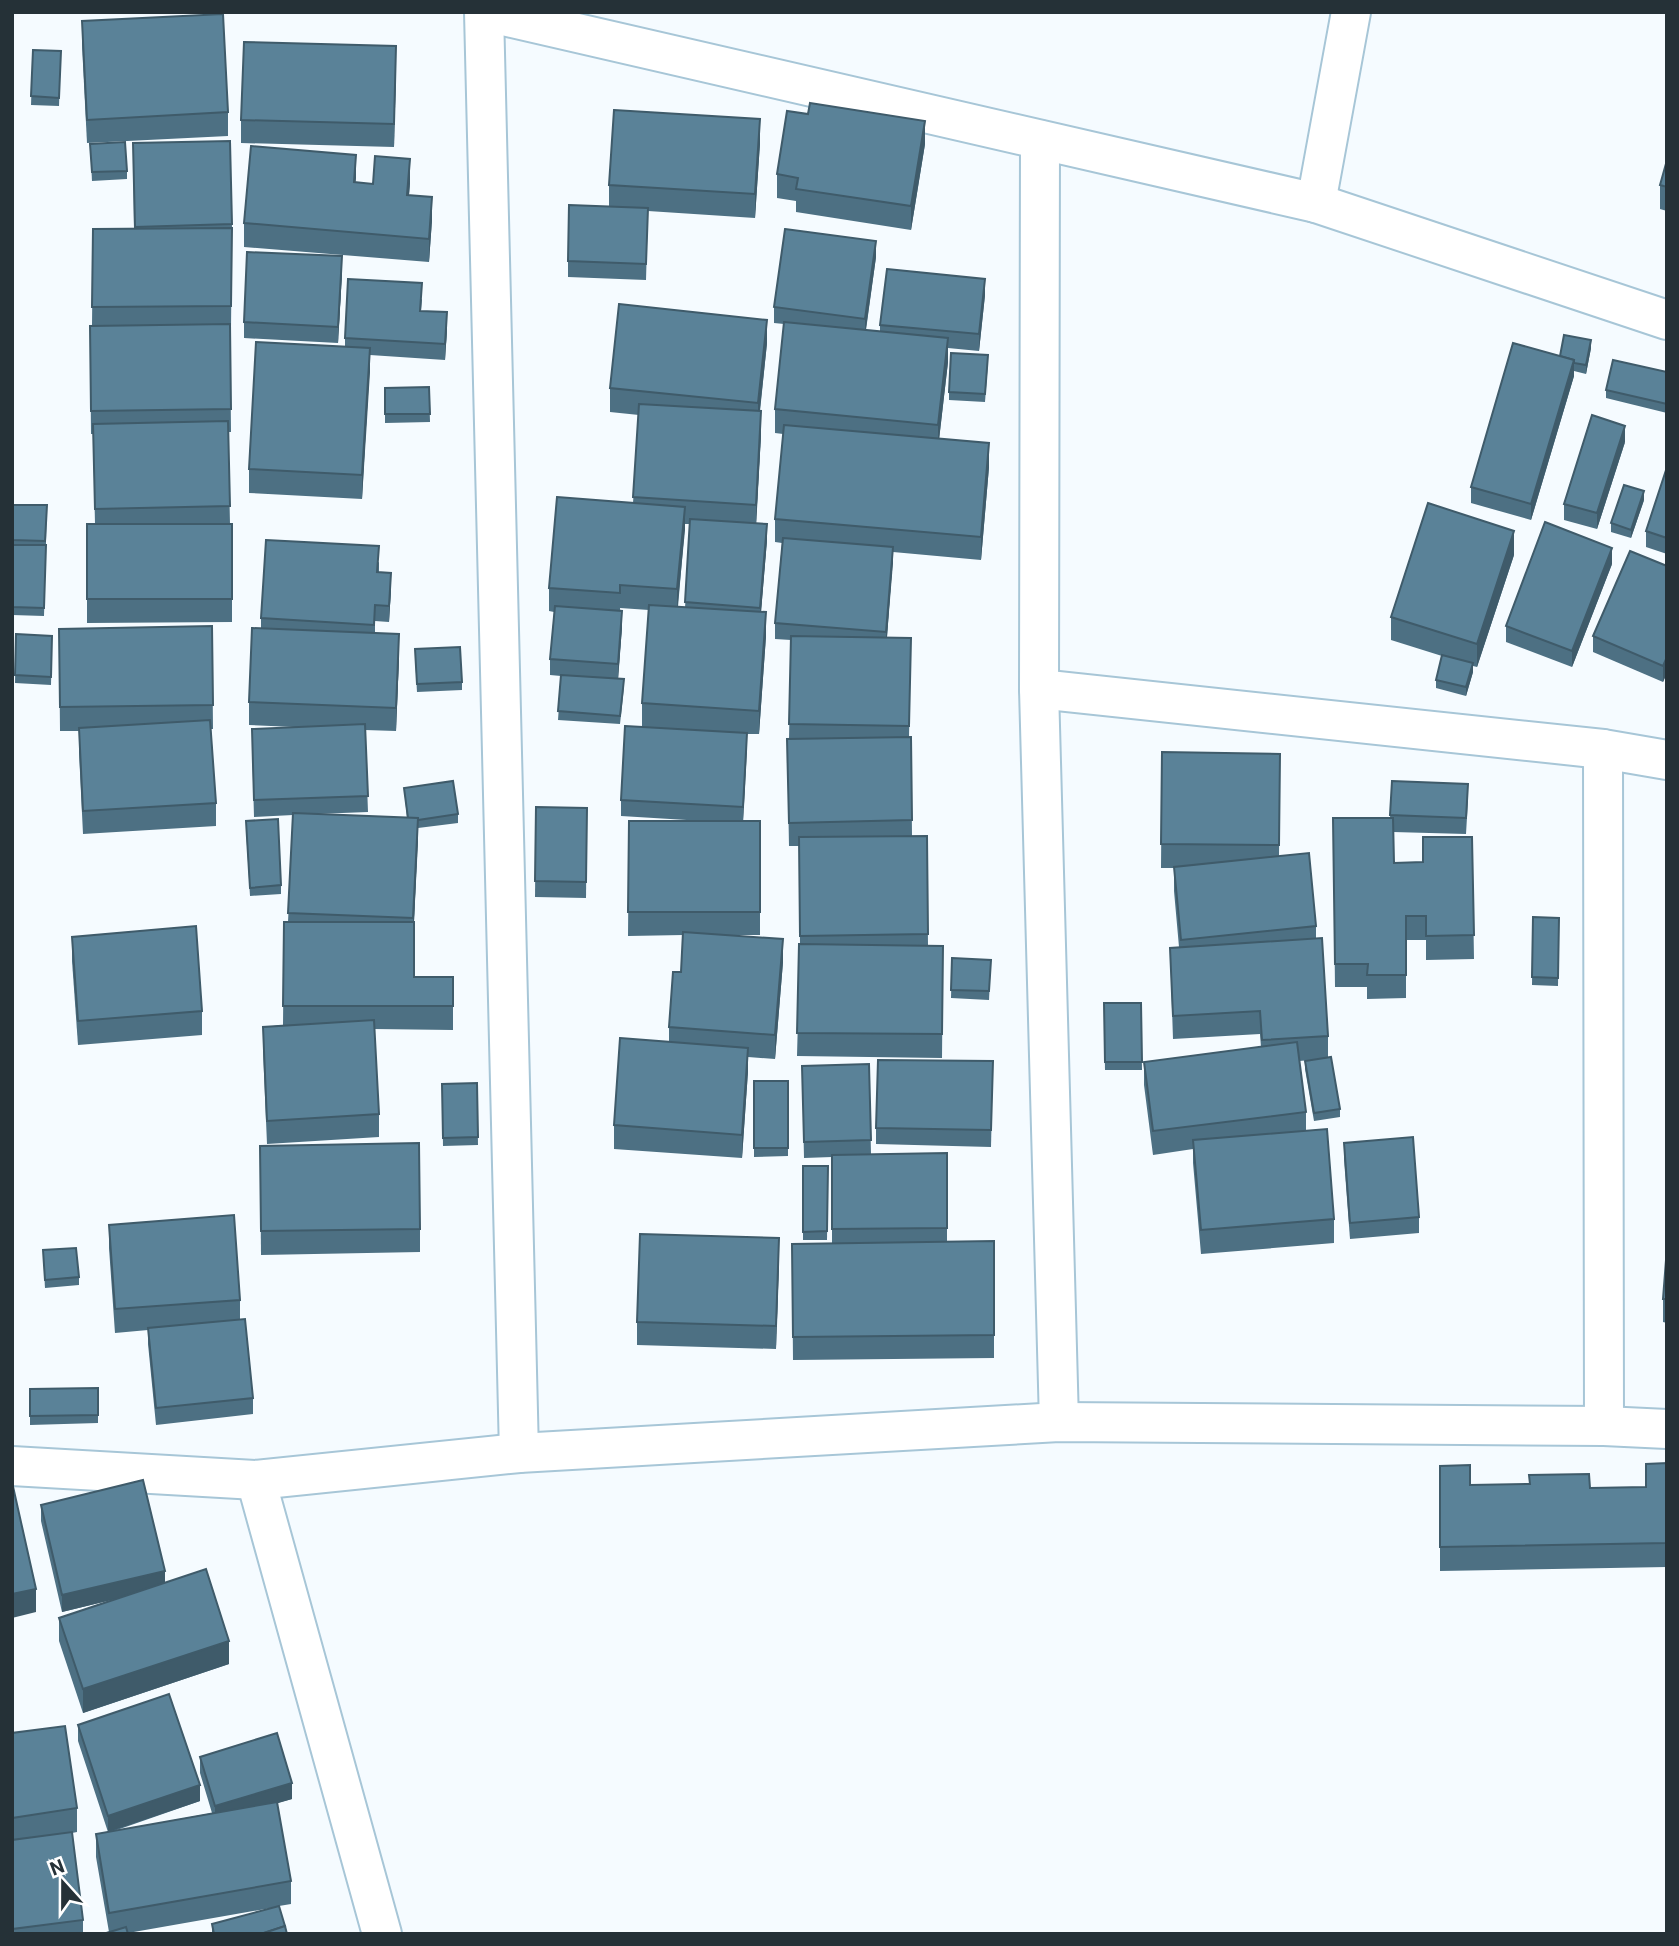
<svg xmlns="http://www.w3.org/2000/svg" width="1679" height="1946" font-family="Roboto,sans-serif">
  <rect width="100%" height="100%" fill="#f5fbff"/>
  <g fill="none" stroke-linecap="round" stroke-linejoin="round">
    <g stroke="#a7c6d7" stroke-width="42">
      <g id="minor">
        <polyline points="484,12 519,1453"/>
        <polyline points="486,12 1316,203 1667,320"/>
        <polyline points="1040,140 1039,689 1059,1422"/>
        <polyline points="1316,203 1351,12"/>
        <polyline points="1039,689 1603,749 1667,760"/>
        <polyline points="1603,749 1604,1426"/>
        <polyline points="12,1466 256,1480 519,1453 1059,1422 1604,1426 1667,1429"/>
        <polyline points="256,1480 382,1934"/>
      </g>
    </g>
    <use href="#minor" stroke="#fff" stroke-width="38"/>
  </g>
  <g fill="#4d7083" fill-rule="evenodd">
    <polygon points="82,21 228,112 228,136 87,143 82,45"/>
    <polygon points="33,50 61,51 59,106 31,105"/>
    <polygon points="396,70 394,147 241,143 241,120"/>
    <polygon points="230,141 232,228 231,330 230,330 231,432 228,432 230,524 232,524 232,622 87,623 87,524 95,524 93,434 91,434 90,326 92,326 93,229 134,229 133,143"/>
    <polygon points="760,143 755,218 648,211 646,280 568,277 568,261 609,207 609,185"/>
    <polygon points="90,144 127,171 127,179 92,181"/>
    <polygon points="925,144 911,230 796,212 796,201 777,198 777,174"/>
    <polygon points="1667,160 1667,211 1660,209 1660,185"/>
    <polygon points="356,183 373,184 410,183 409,195 432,220 429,262 244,247 244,223"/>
    <polygon points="876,257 866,330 880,331 880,325 985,295 979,351 948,348 948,362 939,439 989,467 981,560 893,552 887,638 911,638 909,737 911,737 912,836 927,836 928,946 943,946 942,1058 797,1056 800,944 799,846 789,846 787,739 789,739 791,640 775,639 775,623 782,543 775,542 775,519 783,434 775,433 775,409 784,324 774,323 774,307"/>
    <polygon points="342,272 338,343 244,338 244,322"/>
    <polygon points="422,299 421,311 447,329 445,360 370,355 362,499 249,493 249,469 345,347 345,338"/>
    <path d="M767,343L760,411L761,435L756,523L767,540L761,612L766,636L759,734H747L743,821H760V935H733L783,962L775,1059L748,1057V1071L742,1158L614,1149V1125L669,1042V1027L681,972L683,935L628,936L629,821H703L621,816V800L642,727V703L649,610L620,608L622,627L618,679L624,687L620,724L558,720L561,676L550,675V659L554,612L549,611V588L633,503L639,415L610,412V388ZM685,524H690L685,608L678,607Z"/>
    <polygon points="1591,348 1586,374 1574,371 1574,376 1531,520 1471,503 1471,487 1560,356"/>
    <polygon points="988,363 985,402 949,400 949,392"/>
    <polygon points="1667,372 1667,413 1606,398 1606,390"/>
    <polygon points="429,387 430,422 385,423 385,388"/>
    <polygon points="1625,442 1597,529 1564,520 1564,504"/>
    <polygon points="1667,467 1667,554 1646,547 1646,531"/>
    <polygon points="1644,500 1631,538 1611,532 1611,523"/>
    <polygon points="13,505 47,505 44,616 12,615"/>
    <polygon points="1514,555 1477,667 1473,666 1473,672 1466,696 1436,688 1436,680 1442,656 1391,640 1391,617"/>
    <polygon points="379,562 379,572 391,589 389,622 375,621 375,633 399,657 396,731 365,730 368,812 316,814 407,818 404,788 458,814 458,823 418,828 414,922 414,977 453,977 453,1030 374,1029 379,1114 379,1137 267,1144 263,1050 263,1027 283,1025 284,922 288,922 293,815 254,817 252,745 294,727 249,725 249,702 261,628 261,618"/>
    <polygon points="1612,564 1572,667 1506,642 1506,626"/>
    <polygon points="1667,566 1667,673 1663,682 1593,652 1593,636"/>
    <polygon points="212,626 213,729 211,729 216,803 216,826 83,834 79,752 79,731 60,731 59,629"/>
    <polygon points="16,634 52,636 51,685 15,683"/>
    <polygon points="415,657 462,682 462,690 417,692"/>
    <polygon points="1162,752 1280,754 1279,856 1316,926 1316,938 1328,1036 1328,1058 1340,1109 1340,1117 1314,1121 1305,1069 1305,1061 1311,1060 1299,1061 1306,1112 1306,1130 1334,1219 1334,1243 1201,1254 1193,1163 1193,1149 1153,1155 1144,1085 1144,1062 1261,1047 1260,1034 1173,1039 1170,948 1179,947 1174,891 1174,868 1161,868"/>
    <polygon points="1392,781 1468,800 1466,834 1393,832 1394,863 1423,862 1472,837 1474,959 1426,960 1426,940 1406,940 1406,998 1367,999 1367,987 1335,987 1333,818 1390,818"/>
    <polygon points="536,807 587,808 586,898 535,897"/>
    <polygon points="246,829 281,885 281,894 250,896"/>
    <polygon points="1533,917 1559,918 1558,986 1532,985"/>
    <polygon points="72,937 202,1011 202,1035 78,1045 72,961"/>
    <polygon points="952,958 991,960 989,1000 951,998"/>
    <polygon points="1104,1003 1141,1003 1142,1070 1105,1070"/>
    <polygon points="993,1061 991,1147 876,1144 876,1128"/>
    <polygon points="869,1064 871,1154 947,1153 947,1241 994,1241 994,1358 793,1360 792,1244 832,1243 832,1157 804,1158 802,1066"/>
    <polygon points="754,1081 788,1081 788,1156 754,1157"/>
    <polygon points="477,1083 478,1145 443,1146 442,1084"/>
    <polygon points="1344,1143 1419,1217 1419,1233 1350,1239 1344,1159"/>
    <polygon points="260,1146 420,1229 420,1252 261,1255"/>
    <polygon points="803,1166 828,1166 827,1240 803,1240"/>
    <polygon points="109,1225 240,1300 240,1319 253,1398 253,1414 156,1425 148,1344 148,1330 115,1333 109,1248"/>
    <polygon points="1667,1247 1667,1323 1663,1322 1663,1299"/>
    <polygon points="43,1250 79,1277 79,1285 45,1288"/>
    <polygon points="779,1261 776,1349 637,1345 637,1322"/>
    <polygon points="98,1388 98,1423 30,1425 30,1389"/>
    <polygon points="1667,1463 1667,1567 1440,1571 1440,1466 1470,1485 1590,1488 1646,1487"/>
    <polygon points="41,1505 165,1582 229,1664 83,1713 59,1641 59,1618 115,1599 62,1612 41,1521"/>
    <polygon points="78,1725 200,1801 114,1831 212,1813 200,1773 200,1757 292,1799 277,1803 291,1881 291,1904 279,1906 287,1934 212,1934 212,1924 271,1908 128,1933 109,1932 96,1857 96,1834 108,1832 78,1741"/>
    <polygon points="12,1733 77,1808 77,1832 72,1833 83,1920 83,1934 12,1934"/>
  </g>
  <g fill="#3f5b6a">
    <polygon points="396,46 396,70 394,147 394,124"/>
    <polygon points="760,119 760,143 755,218 755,194"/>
    <polygon points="925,121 925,144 911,230 911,206"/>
    <polygon points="356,155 356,178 354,206 354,182"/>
    <polygon points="410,159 410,183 407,218 407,195"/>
    <polygon points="432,197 432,220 429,262 429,239"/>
    <polygon points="876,241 876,257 865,335 865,319"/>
    <polygon points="342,256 342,272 338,343 338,327"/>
    <polygon points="985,279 985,295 979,351 979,334"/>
    <polygon points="447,312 447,329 445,360 445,344"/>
    <polygon points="767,320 767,343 758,427 758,403"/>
    <polygon points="948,338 948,362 938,449 938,425"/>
    <polygon points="1591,340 1591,348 1586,374 1586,365"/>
    <polygon points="370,348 370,372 362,499 362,475"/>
    <polygon points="1574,360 1574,376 1531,520 1531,504"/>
    <polygon points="761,411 761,435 756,528 756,505"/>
    <polygon points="1625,426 1625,442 1597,529 1597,513"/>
    <polygon points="989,443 989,467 981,560 981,537"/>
    <polygon points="1644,491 1644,500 1631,538 1631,530"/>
    <polygon points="685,507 685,530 677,612 677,589"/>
    <polygon points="767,524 767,540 760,624 760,608"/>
    <polygon points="1514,531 1514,555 1477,667 1477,644"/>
    <polygon points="893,547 893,563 886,648 886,632"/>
    <polygon points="1612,548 1612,564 1572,667 1572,651"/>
    <polygon points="391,573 391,589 389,622 389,606"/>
    <polygon points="622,611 622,627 618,680 618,664"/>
    <polygon points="766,612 766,636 759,734 759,711"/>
    <polygon points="399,634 399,657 396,731 396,708"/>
    <polygon points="1667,657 1667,673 1663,682 1663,666"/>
    <polygon points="1473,663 1473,672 1466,696 1466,687"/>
    <polygon points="747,733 747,749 743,823 743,807"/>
    <polygon points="418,818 418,842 413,941 413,918"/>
    <polygon points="783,939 783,962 775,1059 775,1035"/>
    <polygon points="748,1048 748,1071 742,1158 742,1135"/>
    <polygon points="779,1238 779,1261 776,1349 776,1326"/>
    <polygon points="165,1571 165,1587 62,1612 62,1595"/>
    <polygon points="36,1589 36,1612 12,1618 12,1594"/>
    <polygon points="229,1641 229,1664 83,1713 83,1689"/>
    <polygon points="292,1783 292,1799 215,1822 215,1806"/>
    <polygon points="200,1785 200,1801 108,1832 108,1816"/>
  </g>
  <g fill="#5a8298" stroke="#3f5b6a" stroke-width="2">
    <polygon points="223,14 228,112 87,120 82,21"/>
    <polygon points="244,42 396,46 394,124 241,120"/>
    <polygon points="33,50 61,51 59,98 31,96"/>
    <polygon points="810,103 925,121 911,206 796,189 798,178 777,174 787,111 808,114"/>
    <polygon points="614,110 760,119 755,194 609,185"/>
    <polygon points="230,141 232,224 135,227 133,143"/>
    <polygon points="125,142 127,171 92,172 90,144"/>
    <polygon points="251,146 356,155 354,182 373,184 375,156 410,159 407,195 432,197 429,239 244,223"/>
    <polygon points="1667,160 1667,187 1660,185"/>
    <polygon points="569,205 648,208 646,264 568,261"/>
    <polygon points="232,228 231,306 92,307 93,229"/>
    <polygon points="785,229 876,241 865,319 774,307"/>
    <polygon points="247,252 342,256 338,327 244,322"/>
    <polygon points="887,269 985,279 979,334 880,325"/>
    <polygon points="348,279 422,283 420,311 447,312 445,344 345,338"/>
    <polygon points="619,304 767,320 758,403 610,388"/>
    <polygon points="784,322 948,338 938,425 775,409"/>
    <polygon points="230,324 231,409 91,411 90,326"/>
    <polygon points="1564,335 1591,340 1586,365 1574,363 1574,360 1560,356"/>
    <polygon points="256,342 370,348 362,475 249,469"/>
    <polygon points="1513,343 1574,360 1531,504 1471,487"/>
    <polygon points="951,353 988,355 985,394 949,392"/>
    <polygon points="1613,360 1667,372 1667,404 1606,390"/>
    <polygon points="429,387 430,414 385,414 385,388"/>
    <polygon points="639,404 761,411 756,505 633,497"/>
    <polygon points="1592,415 1625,426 1597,513 1564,504"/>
    <polygon points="228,421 230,506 95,509 93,424"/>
    <polygon points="784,425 989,443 981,537 775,519"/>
    <polygon points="1667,467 1667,538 1646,531"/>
    <polygon points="1624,485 1644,491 1631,530 1611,523"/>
    <polygon points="557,497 685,507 677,589 620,585 620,593 549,588"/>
    <polygon points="1428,503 1514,531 1477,644 1391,617"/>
    <polygon points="13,505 47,505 45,541 12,540"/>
    <polygon points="690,519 767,524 760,608 685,602"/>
    <polygon points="1545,522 1612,548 1572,651 1506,626"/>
    <rect x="87" y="524" width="145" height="75"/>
    <polygon points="783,538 893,547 886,632 775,623"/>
    <polygon points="266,540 379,546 377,572 391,573 389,606 375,605 374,625 261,618"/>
    <polygon points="12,545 46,545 44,608 12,607"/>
    <polygon points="1630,551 1667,566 1667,657 1663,666 1593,636"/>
    <polygon points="649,605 766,612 759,711 642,703"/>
    <polygon points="555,606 622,611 618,664 550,659"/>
    <polygon points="212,626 213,705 60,707 59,629"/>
    <polygon points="252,628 399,634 396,708 249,702"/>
    <polygon points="16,634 52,636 51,677 15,675"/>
    <polygon points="791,636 911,638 909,726 789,724"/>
    <polygon points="460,647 462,682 417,684 415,649"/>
    <polygon points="1442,655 1473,663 1466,687 1436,680"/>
    <polygon points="561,675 624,679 620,716 558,711"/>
    <polygon points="210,720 216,803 83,811 79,728"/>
    <polygon points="365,724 368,796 254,800 252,729"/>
    <polygon points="625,726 747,733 743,807 621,800"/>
    <polygon points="911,737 912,820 789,823 787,739"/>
    <polygon points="1162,752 1280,754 1279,845 1161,844"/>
    <polygon points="453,781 458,814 418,820 418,818 408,818 404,788"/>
    <polygon points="1392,781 1468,784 1466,818 1390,815"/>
    <polygon points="536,807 587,808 586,882 535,881"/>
    <polygon points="293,813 418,818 413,918 288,913"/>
    <polygon points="1333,818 1393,818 1394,863 1423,862 1423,837 1472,837 1474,935 1426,936 1426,916 1406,916 1406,975 1367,975 1368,964 1335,964"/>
    <polygon points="278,819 281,885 250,888 246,821"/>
    <polygon points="629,821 760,821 760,912 628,912"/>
    <polygon points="927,836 928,934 800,936 799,837"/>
    <polygon points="1309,853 1316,926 1181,940 1174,867"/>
    <polygon points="1533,917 1559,918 1558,978 1532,977"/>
    <polygon points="284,922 414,922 414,977 453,977 453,1006 283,1006"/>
    <polygon points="196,926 202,1011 78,1021 72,937"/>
    <polygon points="683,932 783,939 775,1035 669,1027 673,972 681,972"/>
    <polygon points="1322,938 1328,1036 1262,1040 1260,1011 1173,1016 1170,948"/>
    <polygon points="799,944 943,946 942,1034 797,1033"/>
    <polygon points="952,958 991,960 989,991 951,990"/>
    <polygon points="1104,1003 1141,1003 1142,1062 1105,1062"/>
    <polygon points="374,1020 379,1114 267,1121 263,1027"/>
    <polygon points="620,1038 748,1048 742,1135 614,1125"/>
    <polygon points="1297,1042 1306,1112 1153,1131 1144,1062"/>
    <polygon points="1331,1057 1340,1109 1314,1113 1305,1061"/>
    <polygon points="878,1060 993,1061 991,1130 876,1128"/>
    <polygon points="869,1064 871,1140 804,1142 802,1066"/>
    <rect x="754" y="1081" width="34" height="67"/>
    <polygon points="477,1083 478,1137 443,1138 442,1084"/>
    <polygon points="1327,1129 1334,1219 1201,1230 1193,1140"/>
    <polygon points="1413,1137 1419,1217 1350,1223 1344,1143"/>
    <polygon points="419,1143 420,1229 261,1231 260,1146"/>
    <polygon points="947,1153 947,1228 832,1229 832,1155"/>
    <polygon points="803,1166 828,1166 827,1231 803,1232"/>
    <polygon points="234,1215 240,1300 115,1309 109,1225"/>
    <polygon points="640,1234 779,1238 776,1326 637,1322"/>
    <polygon points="994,1241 994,1335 793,1337 792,1244"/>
    <polygon points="1667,1247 1667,1299 1663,1299"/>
    <polygon points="76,1248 79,1277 45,1280 43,1250"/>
    <polygon points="245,1319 253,1398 156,1408 148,1328"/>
    <polygon points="98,1388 98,1415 30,1416 30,1389"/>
    <polygon points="1667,1463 1667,1543 1440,1547 1440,1466 1470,1465 1470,1485 1530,1484 1529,1475 1589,1474 1590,1488 1646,1487 1646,1464"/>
    <polygon points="143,1480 165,1571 62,1595 41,1505"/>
    <polygon points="12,1482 36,1589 12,1594"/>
    <polygon points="206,1569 229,1641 83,1689 59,1618"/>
    <polygon points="169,1694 200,1785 108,1816 78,1725"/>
    <polygon points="65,1726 77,1808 12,1818 12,1733"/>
    <polygon points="277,1733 292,1783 215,1806 200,1757"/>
    <polygon points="277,1802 291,1881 109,1913 96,1834"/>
    <polygon points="72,1832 83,1920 12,1929 12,1840"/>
    <polygon points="279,1906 285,1926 261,1934 214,1934 212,1924"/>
    <polygon points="285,1926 287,1934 261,1934"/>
    <polygon points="126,1927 128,1934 103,1934"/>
  </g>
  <rect width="1679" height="1946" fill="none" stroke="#253137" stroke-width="28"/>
  <g transform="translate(63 1883) rotate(339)" stroke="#ffffff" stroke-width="5" paint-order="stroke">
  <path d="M0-5L12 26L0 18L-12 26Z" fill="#253137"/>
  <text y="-10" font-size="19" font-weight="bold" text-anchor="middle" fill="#253137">N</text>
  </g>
</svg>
